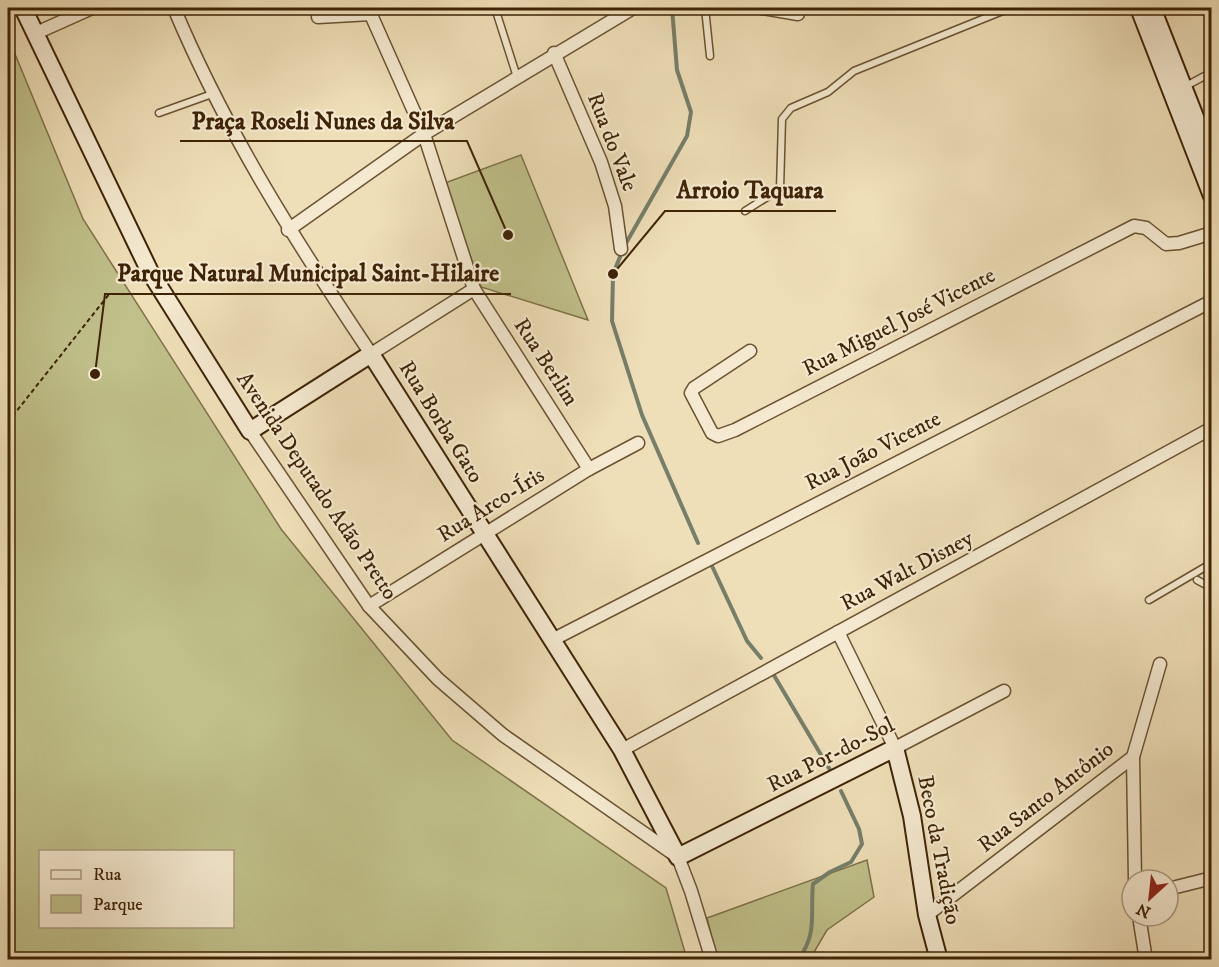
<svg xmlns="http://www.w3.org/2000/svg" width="1219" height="967" font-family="'IM FELL DW Pica',serif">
  <rect width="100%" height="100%" fill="#efdfb8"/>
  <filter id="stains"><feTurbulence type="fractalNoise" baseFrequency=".00333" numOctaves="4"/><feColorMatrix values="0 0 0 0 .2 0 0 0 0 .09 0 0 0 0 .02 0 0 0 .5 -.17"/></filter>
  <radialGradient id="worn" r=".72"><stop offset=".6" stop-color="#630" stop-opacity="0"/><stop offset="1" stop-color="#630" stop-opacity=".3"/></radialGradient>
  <g fill="#c0c08a" stroke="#7f7248" stroke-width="1.5" fill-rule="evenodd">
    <path d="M8,37L83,219L281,529L452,740L666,888L687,959H8ZM40,852H232V926H40Z"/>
    <polygon points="521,155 588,320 481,287 445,183"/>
    <polygon points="867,860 874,897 827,930 810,959 717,959 707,918"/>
  </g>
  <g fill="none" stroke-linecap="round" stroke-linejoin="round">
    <g stroke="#757f6a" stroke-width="4">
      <polyline points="625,245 687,136 691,112 677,70 672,8"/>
      <polyline points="622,252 613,274 612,321 642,415 698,543"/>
      <polyline points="712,566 747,641 761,658"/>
      <polyline points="772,672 830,770"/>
      <path d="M798,960C818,933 810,914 813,884L830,872L851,862L862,844L859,829L841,791"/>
    </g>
    <g stroke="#6a5232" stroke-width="9">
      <g id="lane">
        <polyline points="495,8 517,77"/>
        <polyline points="705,8 710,56"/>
        <polyline points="1186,86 1212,72"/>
        <polyline points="159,113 212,94"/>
        <polyline points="745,211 780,189 782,119 791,108 828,92 854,71 1010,8"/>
        <polyline points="1197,580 1212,588"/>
        <polyline points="1149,600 1212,563"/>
      </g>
    </g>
    <g stroke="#6a5232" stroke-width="15">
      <g id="street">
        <path d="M174,8C226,132 296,242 371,354L474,289"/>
        <polyline points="368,8 424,134 474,289 589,469"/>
        <polyline points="762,8 798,14"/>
        <polyline points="318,17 371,14"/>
        <polyline points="34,34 92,8"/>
        <polyline points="554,53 601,162 615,206 621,249"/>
        <polyline points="288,230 424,134 633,8"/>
        <polyline points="750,351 694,388 691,393 712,433 718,436 735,430 1134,226 1146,228 1166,244 1179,243 1212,233"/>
        <polyline points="250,431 369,606 438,679 503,735 678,857 691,891 712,960"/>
        <polyline points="369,606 589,469 638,443"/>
        <polyline points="838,632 895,748 1004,691"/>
        <polyline points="554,639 1212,301"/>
        <polyline points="622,750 1212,428"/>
        <polyline points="1135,880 1133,757 1160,664"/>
        <polyline points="1168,889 1212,878"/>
        <polyline points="927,915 1133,757"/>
        <polyline points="1139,916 1146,960"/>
      </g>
    </g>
    <g stroke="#3e2305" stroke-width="20">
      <g id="secondary">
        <polyline points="23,8 150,272 250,431 371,354 622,750 678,857 895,748 912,816 927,915 939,960"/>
        <polyline points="1139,8 1212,196"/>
        <polyline points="1152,8 1212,160"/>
      </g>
    </g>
    <polyline stroke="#3e2305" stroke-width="2" stroke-dasharray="4.5 3" stroke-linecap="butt" points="8,422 110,293"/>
    <use href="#lane" stroke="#f5ead1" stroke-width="6"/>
    <use href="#street" stroke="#f5ead1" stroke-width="12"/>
    <use href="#secondary" stroke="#f5ead1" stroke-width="16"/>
  </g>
  <g text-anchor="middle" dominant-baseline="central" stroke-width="4.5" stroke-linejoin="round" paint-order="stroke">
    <g font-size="22" fill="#3e2305" stroke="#f5ead1">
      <text transform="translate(612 142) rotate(69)">Rua do Vale</text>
      <text transform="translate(899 322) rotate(-27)">Rua Miguel José Vicente</text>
      <text transform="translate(546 362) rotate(57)">Rua Berlim</text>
      <text transform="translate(441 422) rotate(58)">Rua Borba Gato</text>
      <text transform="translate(873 451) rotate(-27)">Rua João Vicente</text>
      <text transform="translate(317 486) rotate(56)">Avenida Deputado Adão Pretto</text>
      <text transform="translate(491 505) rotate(-32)">Rua Arco-Íris</text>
      <text transform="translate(907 571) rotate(-28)">Rua Walt Disney</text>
      <text transform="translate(831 755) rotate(-27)">Rua Por-do-Sol</text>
      <text transform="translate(1046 797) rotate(-38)">Rua Santo Antônio</text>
      <text transform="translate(939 850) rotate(79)">Beco da Tradição</text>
    </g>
  </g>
  <path fill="none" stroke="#3e2305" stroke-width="2" d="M508 235L467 141H180M613 274L665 211H836M95 374L105 294H511"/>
  <g fill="#3e2305" stroke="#f5ead1" stroke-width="2">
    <circle cx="508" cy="235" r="6"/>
    <circle cx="613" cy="274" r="6"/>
    <circle cx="95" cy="374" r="6"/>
  </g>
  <g font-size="24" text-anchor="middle" font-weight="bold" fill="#3e2305" stroke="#f5ead1" stroke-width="4.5" stroke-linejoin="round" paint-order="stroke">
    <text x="323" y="129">Praça Roseli Nunes da Silva</text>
    <text x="750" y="198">Arroio Taquara</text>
    <text x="308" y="281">Parque Natural Municipal Saint-Hilaire</text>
  </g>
  <rect width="1219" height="967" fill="none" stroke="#efdfb8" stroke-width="30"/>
  <rect x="9" y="9" width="1201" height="949" fill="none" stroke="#3e2305" stroke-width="3"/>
  <rect x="15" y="15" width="1189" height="937" fill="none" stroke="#3e2305" stroke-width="1.5"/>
  <rect x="39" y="850" width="195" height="78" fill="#f5ead1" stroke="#ac9a7f" stroke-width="1.5"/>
  <rect x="51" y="870" width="30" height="9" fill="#f5ead1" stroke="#ac9a7f" stroke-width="1.5"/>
  <text x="93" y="880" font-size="18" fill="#3e2305">Rua</text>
  <rect x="51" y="895" width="30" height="18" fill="#c0c08a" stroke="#ac9a7f" stroke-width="1.5"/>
  <text x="93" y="910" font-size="18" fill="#3e2305">Parque</text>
  <g transform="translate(1150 898) rotate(207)"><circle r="28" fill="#f5ead1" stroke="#ac9a7f" stroke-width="1.5"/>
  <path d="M0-4.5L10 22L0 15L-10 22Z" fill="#8f2418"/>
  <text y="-9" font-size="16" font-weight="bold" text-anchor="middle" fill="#3e2305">N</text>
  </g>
  <rect width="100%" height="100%" filter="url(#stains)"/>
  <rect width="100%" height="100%" fill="url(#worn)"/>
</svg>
